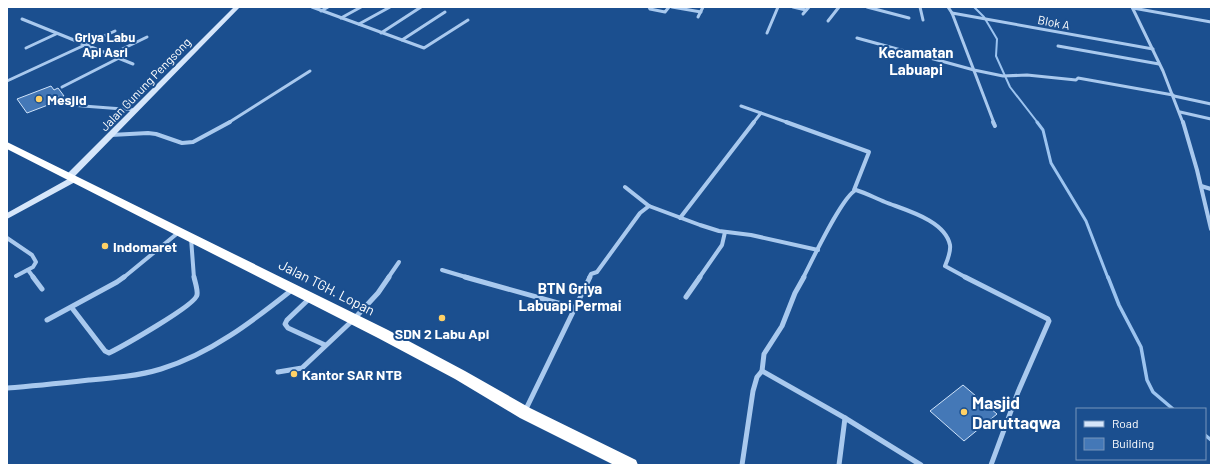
<svg xmlns="http://www.w3.org/2000/svg" width="1218" height="472" font-family="Barlow,sans-serif">
  <rect width="100%" height="100%" fill="#1b4f8f"/>
  <g fill="none" stroke-linecap="round" stroke-linejoin="round">
    <polyline stroke="#9cc4f0" stroke-width="2" points="974,7 984,17 997,39 996,56 1010,87 1038,123"/>
    <polyline stroke="#9cc4f0" stroke-width="3" points="1037,122 1043,130 1051,163 1086,221 1108,278"/>
    <g stroke="#9cc4f0" stroke-width="3.5">
      <polyline points="1108,277 1119,305 1141,347 1147,380 1153,392 1173,409"/>
      <polyline points="1205,435 1211,440"/>
    </g>
  </g>
  <g fill="#4478b7" stroke="#cfe3fa">
    <polygon points="51,86 54,90 58,88 64,96 58,97 61,100 27,113 17,99"/>
    <polygon points="963,385 997,414 964,441 930,411"/>
  </g>
  <g fill="none" stroke-linecap="round" stroke-linejoin="round">
    <g stroke="#a9c9ee" stroke-width="3">
      <polyline points="312,7 424,48 468,20"/>
      <polyline points="649,7 650,9 665,12 669,7"/>
      <polyline points="672,7 701,12"/>
      <polyline points="793,7 806,10"/>
      <polyline points="867,7 909,18"/>
      <polyline points="920,7 923,20"/>
      <polyline points="948,7 952,13 994,123"/>
      <polyline points="1132,7 1163,71 1183,123"/>
      <polyline points="1133,8 1211,22"/>
      <polyline points="321,11 328,7"/>
      <polyline points="952,13 1153,49"/>
      <polyline points="803,14 809,7"/>
      <polyline points="698,17 703,7"/>
      <polyline points="341,18 361,7"/>
      <polyline points="22,19 133,64"/>
      <polyline points="828,21 839,7"/>
      <polyline points="359,24 390,7"/>
      <polyline points="381,33 421,7"/>
      <polyline points="767,33 778,7"/>
      <polyline points="857,38 974,70 1003,76 1027,75 1076,80 1078,78 1173,95"/>
      <polyline points="402,40 445,12"/>
      <polyline points="1058,46 1159,64"/>
      <polyline points="26,48 56,34"/>
      <polyline points="110,55 147,37"/>
      <polyline points="7,81 115,31"/>
      <polyline points="62,87 119,58"/>
      <polyline points="1174,96 1211,104"/>
      <polyline points="70,105 136,110"/>
      <polyline points="741,106 789,123"/>
      <polyline points="1180,112 1211,119"/>
      <polyline points="228,123 310,71"/>
      <polyline points="753,123 761,113"/>
    </g>
    <g stroke="#a9c9ee" stroke-width="4">
      <polyline points="786,122 869,152 854,190"/>
      <polyline points="993,122 995,126"/>
      <polyline points="1183,122 1197,170 1211,229"/>
      <polyline points="111,135 148,133 156,134 182,143 193,142 230,122"/>
      <polyline points="1201,186 1211,189"/>
      <polyline points="625,187 649,206 700,225 719,231 751,235 818,250"/>
      <polyline points="680,218 754,122"/>
      <polyline points="7,238 32,255 36,262 33,267 16,276"/>
      <polyline points="191,238 194,278"/>
      <polyline points="28,270 34,278"/>
      <polyline points="442,270 469,278"/>
      <polyline points="123,278 179,232"/>
      <polyline points="388,278 399,262"/>
      <polyline points="589,278 591,274 597,272 640,213 649,206"/>
      <polyline points="699,278 722,245 725,232"/>
      <path d="M803,278C812,261 842,196 856,190C866,193 875,198 885,202C905,210 945,220 950,245C951,252 948,259 945,266L967,278"/>
    </g>
    <g stroke="#a9c9ee" stroke-width="5">
      <polyline points="33,277 42,289"/>
      <polyline points="465,277 576,308"/>
      <polyline points="965,277 1048,319 1049,321 1018,392 991,465"/>
      <polyline points="686,297 700,277"/>
      <polyline points="310,298 287,320 285,324 288,328 325,345"/>
      <path d="M72,308L105,351L109,353C121,347 196,305 197,295C198,290 195,282 194,277"/>
      <polyline points="47,320 117,282 124,277"/>
      <polyline points="762,371 845,418 921,465"/>
      <polyline points="278,372 302,368 353,320 378,293 389,277"/>
      <path d="M7,388C34,386 62,383 89,380C113,378 138,376 161,369C210,354 253,321 293,289"/>
      <polyline points="525,411 590,277"/>
      <polyline points="742,465 753,391 757,377 762,371 764,354 782,326 795,293 804,277"/>
      <polyline points="839,465 845,418"/>
    </g>
    <polygon fill="#d6e6fa" fill-rule="evenodd" points="234,7 240,7 74,177 77,177 78,179 77,181 7,219 7,213 68,179 65,177 66,175"/>
    <polygon fill="#fff" fill-rule="evenodd" points="7,142 388,330 465,371 530,408 636,460 638,465 614,465 520,418 455,379 378,338 7,149"/>
  </g>
  <g fill="#ffd166" stroke="#1b4f8f" stroke-width="1.5">
    <circle cx="39" cy="99" r="4"/>
    <circle cx="105" cy="246" r="4"/>
    <circle cx="442" cy="318" r="4"/>
    <circle cx="294" cy="374" r="4"/>
    <circle cx="964" cy="412" r="4"/>
  </g>
  <g text-anchor="middle" dominant-baseline="central" stroke-width="4" stroke-linejoin="round" paint-order="stroke">
    <g font-size="12" fill="#fff" stroke="#1b4f8f">
      <text transform="translate(1054 22) rotate(11)">Blok A</text>
      <text transform="translate(145 84) rotate(-46)">Jalan Gunung Pengsong</text>
    </g>
    <g font-size="13" font-weight="bold" fill="#fff" stroke="#1b4f8f">
      <text x="105" y="37">Griya Labu<tspan x="105" dy="15">Api Asri</tspan></text>
    </g>
    <g font-size="14" font-weight="bold" fill="#fff" stroke="#1b4f8f" text-anchor="start">
      <text x="47" y="99">Mesjid</text>
      <text x="113" y="246">Indomaret</text>
      <text x="442" y="333" text-anchor="middle">SDN 2 Labu Api</text>
      <text x="302" y="374">Kantor SAR NTB</text>
    </g>
    <g font-size="14" fill="#fff" stroke="#1b4f8f">
      <text transform="translate(327 287) rotate(27)">Jalan TGH. Lopan</text>
    </g>
    <g font-size="15" font-weight="bold" fill="#fff" stroke="#1b4f8f">
      <text x="916" y="52">Kecamatan<tspan x="916" dy="17">Labuapi</tspan></text>
    </g>
    <g font-size="15" font-weight="bold" fill="#fff" stroke="#1b4f8f">
      <text x="570" y="288">BTN Griya<tspan x="570" dy="17">Labuapi Permai</tspan></text>
    </g>
    <g font-size="17" font-weight="bold" fill="#fff" stroke="#1b4f8f" text-anchor="start">
      <text x="972" y="402">Masjid<tspan x="972" dy="20">Daruttaqwa</tspan></text>
    </g>
  </g>
  <rect width="1218" height="472" fill="none" stroke="#ffffff" stroke-width="16"/>
  <rect x="1076" y="408" width="130" height="52" fill="#1b4f8f" stroke="#7695bc"/>
  <rect x="1084" y="421" width="20" height="6" fill="#d6e6fa" stroke="#7695bc"/>
  <text x="1112" y="428" font-size="12" fill="#ffffff">Road</text>
  <rect x="1084" y="438" width="20" height="12" fill="#4478b7" stroke="#7695bc"/>
  <text x="1112" y="448" font-size="12" fill="#ffffff">Building</text>
</svg>
